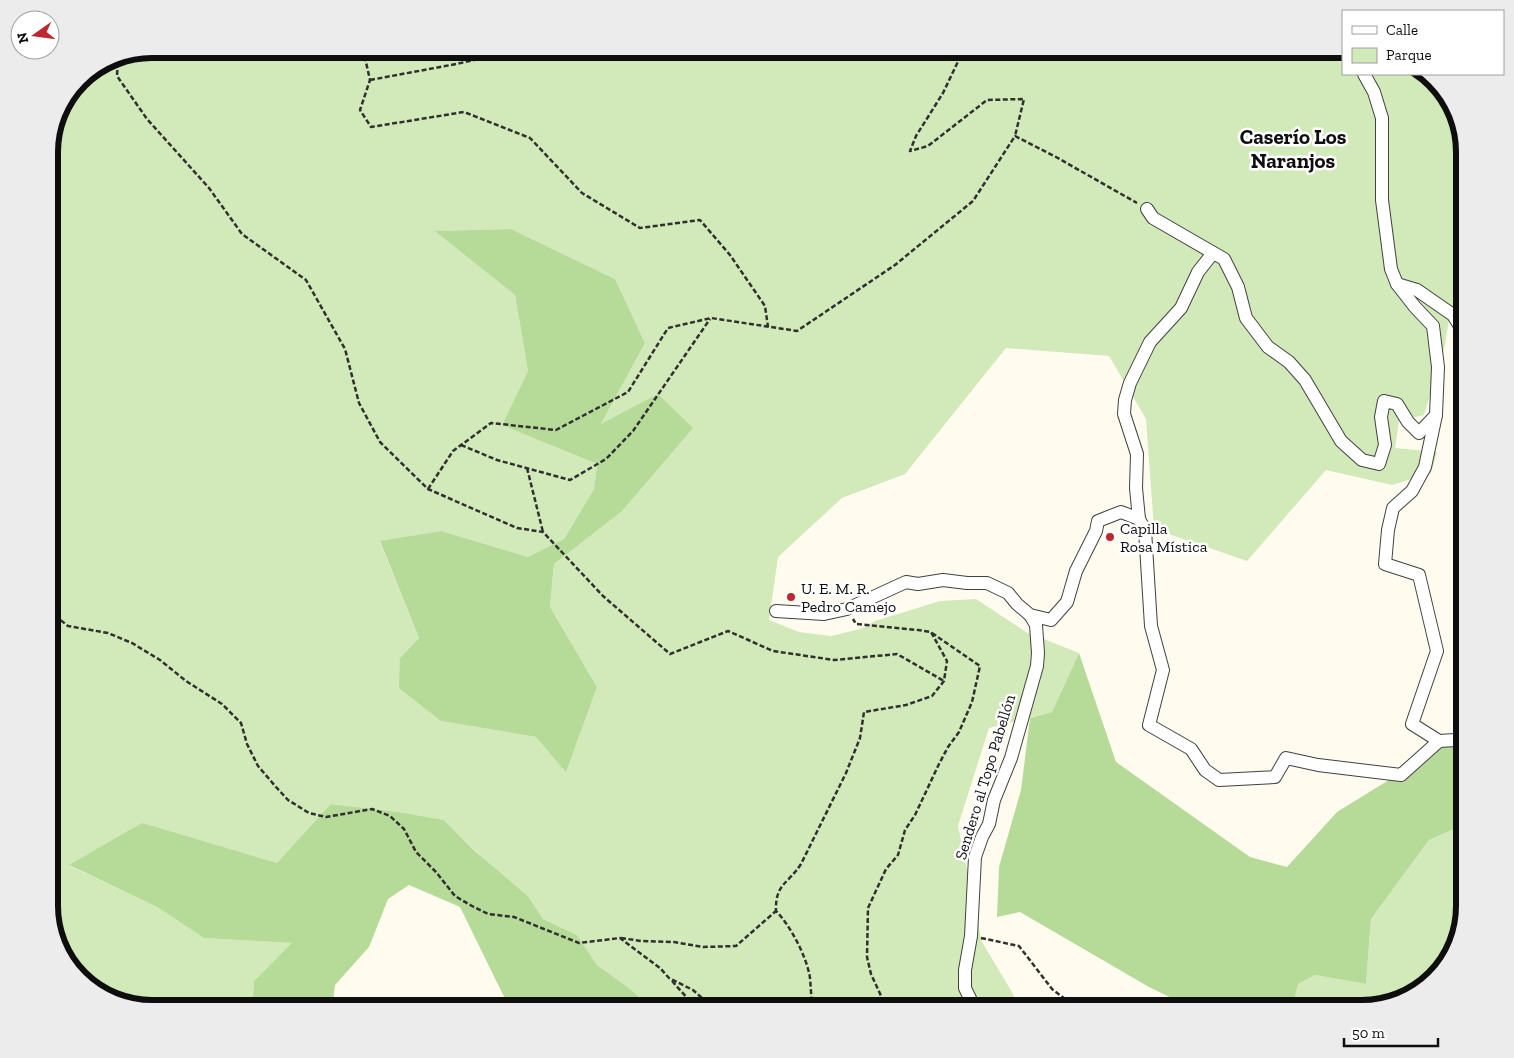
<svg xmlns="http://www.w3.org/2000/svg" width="1514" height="1058" font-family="'Zilla Slab',serif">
  <rect width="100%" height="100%" fill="#fffcef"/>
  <g fill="#d2e9b9" fill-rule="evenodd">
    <path d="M152,49H1343V74H1426L1454,106L1465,152V272L1449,319L1445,345L1424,415L1399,421L1395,448L1437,452L1431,473L1392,485L1326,470L1247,561L1154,529L1146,419L1109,356L1006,348L905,474L842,498L778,557L769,620L799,632L831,636L860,629L875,621L940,601L976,599L1026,632L1079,653L1052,712L989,728L958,826L982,942L1012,992L1019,1009H652L629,988L597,965L577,935L543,919L528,896L482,857L444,820L399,812L332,804L277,863L142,824L70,866L157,907L204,938L293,943L254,981L252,1009H152L94,992L62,957L49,913V145L57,112L79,79L113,56ZM511,229L615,279L645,343L601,424L621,512L554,564L550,607L597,687L566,771L536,737L441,721L400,658L419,638L380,542L441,531L528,557L564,539L594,489L597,464L502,425L528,371L515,295L436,231Z"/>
    <polygon points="1465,824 1465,906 1448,964 1408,998 1362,1009 1292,1009 1298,984 1315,975 1366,984 1371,919 1429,840"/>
  </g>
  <g fill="#b6da98">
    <polygon points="511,229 615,279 645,343 601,424 658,394 693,428 621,512 554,564 550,607 597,687 566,772 536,737 441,721 399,688 400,658 419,638 380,541 441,531 528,557 564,539 594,489 597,464 502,425 528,371 515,295 435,231"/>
    <polygon points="1079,653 1116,762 1250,857 1287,867 1337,812 1465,733 1465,824 1429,840 1371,919 1366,984 1315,975 1298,984 1292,1009 1194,1009 1149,987 1020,912 997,917 999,867 1021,790 1030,718 1052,712"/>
    <polygon points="331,804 399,812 444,820 476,852 528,896 543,919 577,935 597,965 629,988 652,1009 510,1009 460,907 409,885 388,899 369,947 335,985 332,1009 252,1009 254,981 292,943 204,938 157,907 69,865 142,823 277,863"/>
  </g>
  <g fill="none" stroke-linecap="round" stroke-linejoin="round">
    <g stroke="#414141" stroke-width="14">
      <g id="street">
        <polyline points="1364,74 1374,92 1382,118 1382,200 1391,269 1397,284 1415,307 1433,326 1438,367 1436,415 1425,467 1412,491 1393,508 1388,530 1385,564 1419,575 1437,651 1412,724 1439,741"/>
        <polyline points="1147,209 1153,218 1224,259 1238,287 1246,318 1268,347 1289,362 1305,380 1341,441 1362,460 1379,464 1385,445 1381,417 1384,401 1397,404 1408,422 1419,433 1436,415"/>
        <polyline points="1397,284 1417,290 1453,315 1465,334"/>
        <polyline points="1139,519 1136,488 1137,454 1124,414 1125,400 1130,383 1150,342 1181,308 1198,272 1213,253"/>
        <polyline points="776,611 824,614 847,609 906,582 918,584 943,580 967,583 987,583 1008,593 1017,604 1030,615 1051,620 1067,602 1076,571 1096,531 1098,521 1121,512 1139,519 1145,530 1151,626 1163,670 1149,725 1191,749 1205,770 1219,780 1275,777 1286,758 1318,765 1401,775 1439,741 1455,740 1465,741"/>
        <polyline points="975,1009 965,988 965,970 971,936 975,857 982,837 989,824 994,800 1011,758 1037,666 1038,653 1036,625 1030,615"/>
      </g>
    </g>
    <g stroke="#303030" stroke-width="2.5" stroke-dasharray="5 2.5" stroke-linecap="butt">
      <polyline points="363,49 370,80 360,110 371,127 464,112 530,138 582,193 640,228 700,220 730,255 765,306 768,327"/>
      <polyline points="964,49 943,93 916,136 910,151 928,146 987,100 1024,99 1015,136"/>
      <polyline points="1216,49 1219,50"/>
      <polyline points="118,55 117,76 147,119 209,188 242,234 306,280 345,349 359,403 380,442 428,489 517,528 543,532 603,596 670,654 728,631 773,651 834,660 897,654 944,681"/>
      <polyline points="370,80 456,64 523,49"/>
      <polyline points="461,445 497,460 570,480 606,459 633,431 710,319"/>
      <polyline points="527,468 543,532"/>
      <polyline points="428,489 453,451 491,423 556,430 628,392 668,328 711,318 797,331 895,265 973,201 1015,136 1056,157 1137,203"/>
      <polyline points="49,611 68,626 108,633 132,643 160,660 186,681 222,704 241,723 247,744 258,766 276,787 288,800 309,813 326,817 372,809 390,816 404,829 416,852 436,872 455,896 472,906 488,914 514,917 579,943 620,938 660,968 669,978 693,990 713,1008 720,1009"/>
      <polyline points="621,938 641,941 674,942 703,947 736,946 776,911"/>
      <polyline points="981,938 1019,946 1052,989 1078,1009"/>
      <polyline points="672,981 697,1009"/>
      <path d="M813,1009C811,999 811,988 810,978C807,957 790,925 776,911C775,884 788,884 801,864L846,773L860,738L864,712L906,705L932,696L944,681L947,661L931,632L918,630L856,624L853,619"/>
      <polyline points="887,1009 871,974 867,957 868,908 886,869 898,855 905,830 915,815 939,764 948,747 959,732 972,702 980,666 932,633"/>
    </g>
    <use href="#street" stroke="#fff" stroke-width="12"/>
  </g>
  <g fill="#bd272f" stroke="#fff" stroke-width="2">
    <circle cx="1110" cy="537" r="5"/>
    <circle cx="791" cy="597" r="5"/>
  </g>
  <g text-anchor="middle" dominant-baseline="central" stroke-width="5" stroke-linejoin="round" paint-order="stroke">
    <g font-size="16" fill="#0e0e0e" stroke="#fff" text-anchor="start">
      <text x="1120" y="528">Capilla<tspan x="1120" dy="18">Rosa Mística</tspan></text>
      <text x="801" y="588">U. E. M. R.<tspan x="801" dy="18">Pedro Camejo</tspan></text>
    </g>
    <g font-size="16" fill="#0e0e0e" stroke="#fff">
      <text transform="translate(985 777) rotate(-73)">Sendero al Topo Pabellón</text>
    </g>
    <g font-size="21" font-weight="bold" fill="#0e0e0e" stroke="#fff">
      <text x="1293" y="136">Caserío Los<tspan x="1293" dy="24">Naranjos</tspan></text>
    </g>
  </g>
  <path d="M0 0H1514V1058H0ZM152 58H1362A94 94 0 0 1 1456 152V906A94 94 0 0 1 1362 1000H152A94 94 0 0 1 58 906V152A94 94 0 0 1 152 58Z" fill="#ececec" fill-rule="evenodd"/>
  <path fill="none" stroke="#0e0e0e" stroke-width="6" d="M152 58H1362A94 94 0 0 1 1456 152V906A94 94 0 0 1 1362 1000H152A94 94 0 0 1 58 906V152A94 94 0 0 1 152 58Z"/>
  <rect x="1342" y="10" width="162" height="65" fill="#ffffff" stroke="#9f9f9f"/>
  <rect x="1352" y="26" width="25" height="8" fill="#ffffff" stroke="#9f9f9f"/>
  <text x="1386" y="35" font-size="15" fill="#0e0e0e">Calle</text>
  <rect x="1352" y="48" width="25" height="15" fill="#d2e9b9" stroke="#9f9f9f"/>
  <text x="1386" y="60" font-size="15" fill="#0e0e0e">Parque</text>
  <g transform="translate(35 35) rotate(256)"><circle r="24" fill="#ffffff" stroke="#9f9f9f"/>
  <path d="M0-4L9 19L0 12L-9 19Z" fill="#bd272f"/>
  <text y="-8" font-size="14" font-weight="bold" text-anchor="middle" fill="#0e0e0e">N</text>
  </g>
  <path d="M1344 1038v8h94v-8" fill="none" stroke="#0e0e0e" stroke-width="2.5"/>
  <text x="1352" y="1038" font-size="15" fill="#0e0e0e" stroke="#ffffff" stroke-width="4" paint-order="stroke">50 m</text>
</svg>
